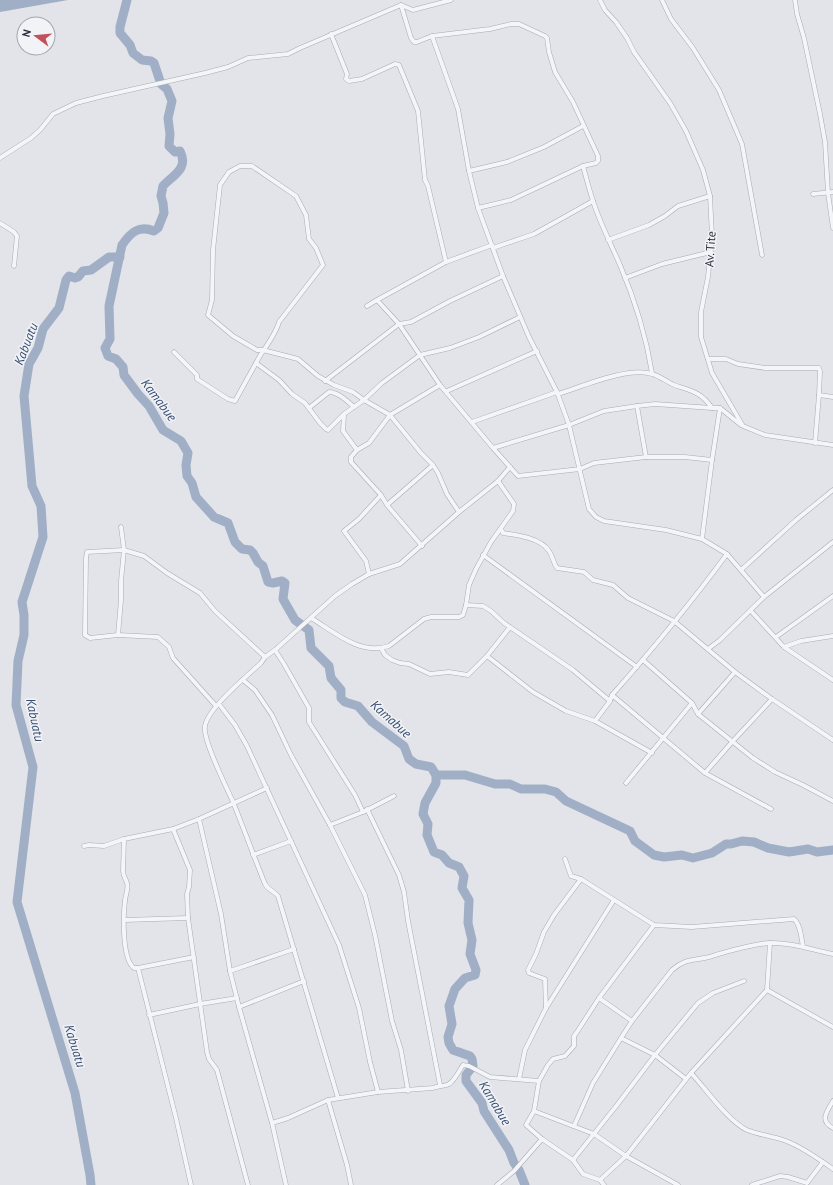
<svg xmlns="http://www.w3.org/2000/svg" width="833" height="1185" font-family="'PT Sans',sans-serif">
  <rect width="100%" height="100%" fill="#e2e4e9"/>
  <polygon fill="#a0afc6" points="0,0 68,0 0,12"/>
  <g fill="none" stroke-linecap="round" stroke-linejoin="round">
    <g stroke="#a0afc6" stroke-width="9">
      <path d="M127,0L120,27V33L130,45L133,53L142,60L151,61L154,63L161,84L167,89L172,101L168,118L170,134L169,146L175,152L180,151C189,169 173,175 163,186L161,196L163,203L164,213L158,228L154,231C139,225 131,232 122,245L109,306L110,339L105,348L108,356L116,359L123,367L124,375L138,394L149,406L163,430L181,441L188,453L186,465L187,476L192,483L196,497L214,517L228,523L235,542L242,549L250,550L253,553L258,562L263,566L268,582L273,583L282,581L285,583L283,599L295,620L309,630L311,648L329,666L331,678L341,690V698L345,702L358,706L372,722L404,746L409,759L416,764L431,767L436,775V783L425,803L423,814L428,824L427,835L434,852L442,855L449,863L459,867L464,876L462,888L469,900L468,923L472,940L470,954L476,970L475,975L465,978L455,989L449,1006L452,1024L448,1037L449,1043L453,1050L470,1056L472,1059L473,1066L466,1075V1081L482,1103L484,1111L509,1150L514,1163L519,1170L525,1185"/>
      <polyline points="436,775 465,775 495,784 510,784 521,789 545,789 556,792 566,801 630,831 635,841 654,855 664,857 682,855 693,858 712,853 726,844 731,844 742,841 754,842 768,848 789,852 808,849 817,852 833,850"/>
      <polyline points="91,1185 90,1175 75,1093 17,902 33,767 16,705 18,661 24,635 24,615 22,602 43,537 41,506 32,486 24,396 29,364 38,348 43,329 59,308 66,280 69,276 75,278 78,277 83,271 91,270 109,257 120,257"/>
    </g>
    <g stroke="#a7abb3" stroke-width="5">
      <g id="street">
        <polyline points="600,0 605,10 616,22 627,38 634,52 670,103 686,131 703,170 710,196 712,236 708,277 701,312 701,337 712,373 743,426 765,435 833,445"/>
        <polyline points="662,0 671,19 693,48 719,90 742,144 762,255"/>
        <polyline points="795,0 797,14 804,38 820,114 825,142 828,193 833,228"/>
        <polyline points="401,5 411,38 414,42 417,42 432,36 490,29 511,24 519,24 545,36 547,38 549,52 555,72 573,102 598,156 598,161 596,163 583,166 511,200 478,208"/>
        <polyline points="331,34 347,74 346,79 349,81 362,79 395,64 399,65 418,111 425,180 428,186 446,262"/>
        <polyline points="432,36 458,109 469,171 478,208 503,276 529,337 557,392 569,425 589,509 596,517 604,521 666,530 702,539 727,554 764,597"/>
        <polyline points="0,158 31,138 40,130 53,114 76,103 103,96 205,73 228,67 248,58 288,54 300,48 401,5 413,10 451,0"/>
        <path d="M583,166C586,177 589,189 593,201C600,223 611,244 620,265C635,300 646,336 652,373"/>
        <polyline points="469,171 507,162 544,147 583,126"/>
        <polyline points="813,194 833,192"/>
        <polyline points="0,223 14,232 17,236 14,266"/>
        <polyline points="608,240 649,225 665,216 678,206 710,196"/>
        <polyline points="493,248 534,234 593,201"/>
        <polyline points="625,278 662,264 711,252"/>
        <polyline points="377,300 446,262 492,245"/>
        <polyline points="367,306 377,300 399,324 440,385 493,448 518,476 580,469 594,463 646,457 685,457 712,460 720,408"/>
        <path d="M174,352L197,375V379L228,399L235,401L261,354C268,344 276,333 279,322L323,265L316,248L309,239L306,215L296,196L252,166H240L229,172L220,185L213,250L212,300L208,315L233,336L257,350H263L298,359L318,376L334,385L353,392L364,400L390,415L421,453L433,465L438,473L447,494L459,512"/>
        <polyline points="708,359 726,359 738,364 765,368 819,368 820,371 819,395"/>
        <polyline points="256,363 279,380 292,394 305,403 320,423 326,429 328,430 344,414 364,400 382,383 420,355 450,348 479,337 520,317"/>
        <polyline points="325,381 399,324 411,322 450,301 503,276"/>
        <polyline points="447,391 537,351"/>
        <path d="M558,394C581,387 629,366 652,374C660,376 667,382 674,385C692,391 701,392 712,408H720L741,425"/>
        <polyline points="637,406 646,457"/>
        <path d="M309,408L329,392C338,392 347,401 354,407"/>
        <polyline points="344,415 343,431 357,450 351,457 351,462 381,495 387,505 422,546"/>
        <polyline points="472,422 557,392"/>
        <polyline points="815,443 819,395 833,397"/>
        <polyline points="493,448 569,425 604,411 637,406 655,404 712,408"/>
        <polyline points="357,450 369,443 390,415 440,385"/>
        <polyline points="387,505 433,465"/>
        <path d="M501,529L503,533C517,535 541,538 549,551C553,556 553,563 557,568L584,572L593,580L613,585L628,598L674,621L735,672L772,699L833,740"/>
        <polyline points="702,539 712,460"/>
        <polyline points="483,555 637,667"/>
        <polyline points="741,570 796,520 833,490"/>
        <polyline points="369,574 366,561 344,531 359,519 381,495"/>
        <polyline points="466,605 469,585 476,569 491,542 513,511 514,504 498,481"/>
        <polyline points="751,611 784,647 833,680"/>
        <path d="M311,618C333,631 360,656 389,646L424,619L431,617H459L463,615L466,605L483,606L491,611L504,623L573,670L610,701"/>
        <polyline points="118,635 121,600 121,581 124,550 121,527"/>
        <polyline points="776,637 833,596"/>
        <polyline points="784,647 801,641 833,636"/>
        <polyline points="381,648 385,655 392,660 400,663 409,664 430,674 449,672 468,675 487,656 510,627"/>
        <polyline points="708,649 720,640 764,597 833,542"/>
        <polyline points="275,650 284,664 309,708 309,722 355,795 363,812"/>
        <polyline points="487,656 533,692 566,711 595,721 652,753"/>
        <polyline points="643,660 692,703 698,714 753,758 775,772 803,785 833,801"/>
        <polyline points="243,680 255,690 272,715 291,755 330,825 365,895 375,935 392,1021 401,1050 408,1091"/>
        <polyline points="612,695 705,773 771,809"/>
        <polyline points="219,704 235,725 247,746 339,945 359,1008 370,1062 378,1092"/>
        <polyline points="216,706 173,658 169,647 158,637 118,635 90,638 85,635 86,558 87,552 124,550 144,556 167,573 200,593 215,611 265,657"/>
        <polyline points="698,714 735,672"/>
        <path d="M595,721L610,701L612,695C652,650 691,603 727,554"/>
        <polyline points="705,773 732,742 772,699"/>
        <polyline points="626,783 692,703"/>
        <polyline points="367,809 399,875 404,892 408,921 440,1085"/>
        <polyline points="199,819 221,914 230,971 239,1007 272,1123 286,1185"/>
        <polyline points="330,825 363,812 394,796"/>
        <polyline points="173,829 190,870 189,887 187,894 188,918 207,1052 209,1059 217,1070 248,1185"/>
        <path d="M124,839L123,871C123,876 126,879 127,883C129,888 125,896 125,901C123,916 122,959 134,968H138L194,957"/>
        <polyline points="84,846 89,845 104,846 124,839 173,829 199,819 267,788"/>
        <polyline points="253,855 291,841"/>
        <path d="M565,859L571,876L581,879L654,925L692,927L794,919C801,925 801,938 803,946"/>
        <polyline points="124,920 188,918"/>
        <polyline points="138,968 176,1118 191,1185"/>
        <polyline points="230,971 294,949"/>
        <polyline points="767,990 833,1027"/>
        <polyline points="599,998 632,1021"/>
        <polyline points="239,1007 304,981"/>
        <polyline points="546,1008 545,979 529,973 528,970 536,954 544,932 554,915 581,879"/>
        <polyline points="149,1015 200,1004 237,998"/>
        <polyline points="621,1038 655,1055 686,1079"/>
        <path d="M691,1073C706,1089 728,1121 747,1130C759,1135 773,1136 786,1141C802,1147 819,1159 833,1169"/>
        <polyline points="519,1079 525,1050 546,1008 614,900"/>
        <path d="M338,1098L278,896C274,891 268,890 265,884C254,857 244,829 233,802C227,788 202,739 205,726C208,708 247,676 261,663L265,657L275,650L335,596L352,584L369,574L400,564L459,512L498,481L510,467"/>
        <path d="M328,1100L378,1092L433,1088C438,1086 445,1086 449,1084C455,1080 459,1071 463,1065L469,1066L490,1077L539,1081"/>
        <path d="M833,1101C827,1111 819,1121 833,1128"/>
        <polyline points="534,1111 594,1134 626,1156 678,1185"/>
        <polyline points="272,1123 288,1118 328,1100 347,1165 351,1185"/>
        <path d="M574,1126L593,1083L621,1038L632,1021L672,970C686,958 693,961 709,957C729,951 748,945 769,943C791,942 812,950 833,954"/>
        <polyline points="542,1139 573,1160 583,1174 600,1180 604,1185"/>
        <polyline points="573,1160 617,1105 655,1055 698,1003 713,993 744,981"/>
        <polyline points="600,1180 626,1156 691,1073 767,990 770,943"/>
        <polyline points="497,1185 514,1171 542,1139 526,1125 534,1111 539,1081 548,1065 553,1059 565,1056 574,1046 574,1036 577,1032 599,998 654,925"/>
        <polyline points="752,1185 780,1176 788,1177 807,1183 823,1162"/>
      </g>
    </g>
    <use href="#street" stroke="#f4f5f8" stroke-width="4"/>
  </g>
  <g text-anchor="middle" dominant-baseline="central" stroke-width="3" stroke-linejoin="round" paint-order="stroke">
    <g font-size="12" fill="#2b3140" stroke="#f1f3f7">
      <text transform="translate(710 249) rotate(-86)">Av. Tite</text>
    </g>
    <g font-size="13" font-style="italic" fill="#384d70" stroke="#f1f3f7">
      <text transform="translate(26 344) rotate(-69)">Kabuatu</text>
      <text transform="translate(159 400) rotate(53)">Kamabue</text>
      <text transform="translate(391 719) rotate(42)">Kamabue</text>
      <text transform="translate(35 720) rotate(78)">Kabuatu</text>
      <text transform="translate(75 1046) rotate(73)">Kabuatu</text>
      <text transform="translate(495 1103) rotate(59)">Kamabue</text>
    </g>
  </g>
  <g transform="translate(36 36) rotate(286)"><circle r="19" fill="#f1f3f7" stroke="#a2a5ae"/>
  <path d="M0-3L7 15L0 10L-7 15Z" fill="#c45159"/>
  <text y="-6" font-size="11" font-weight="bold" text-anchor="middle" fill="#2b3140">N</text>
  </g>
</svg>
